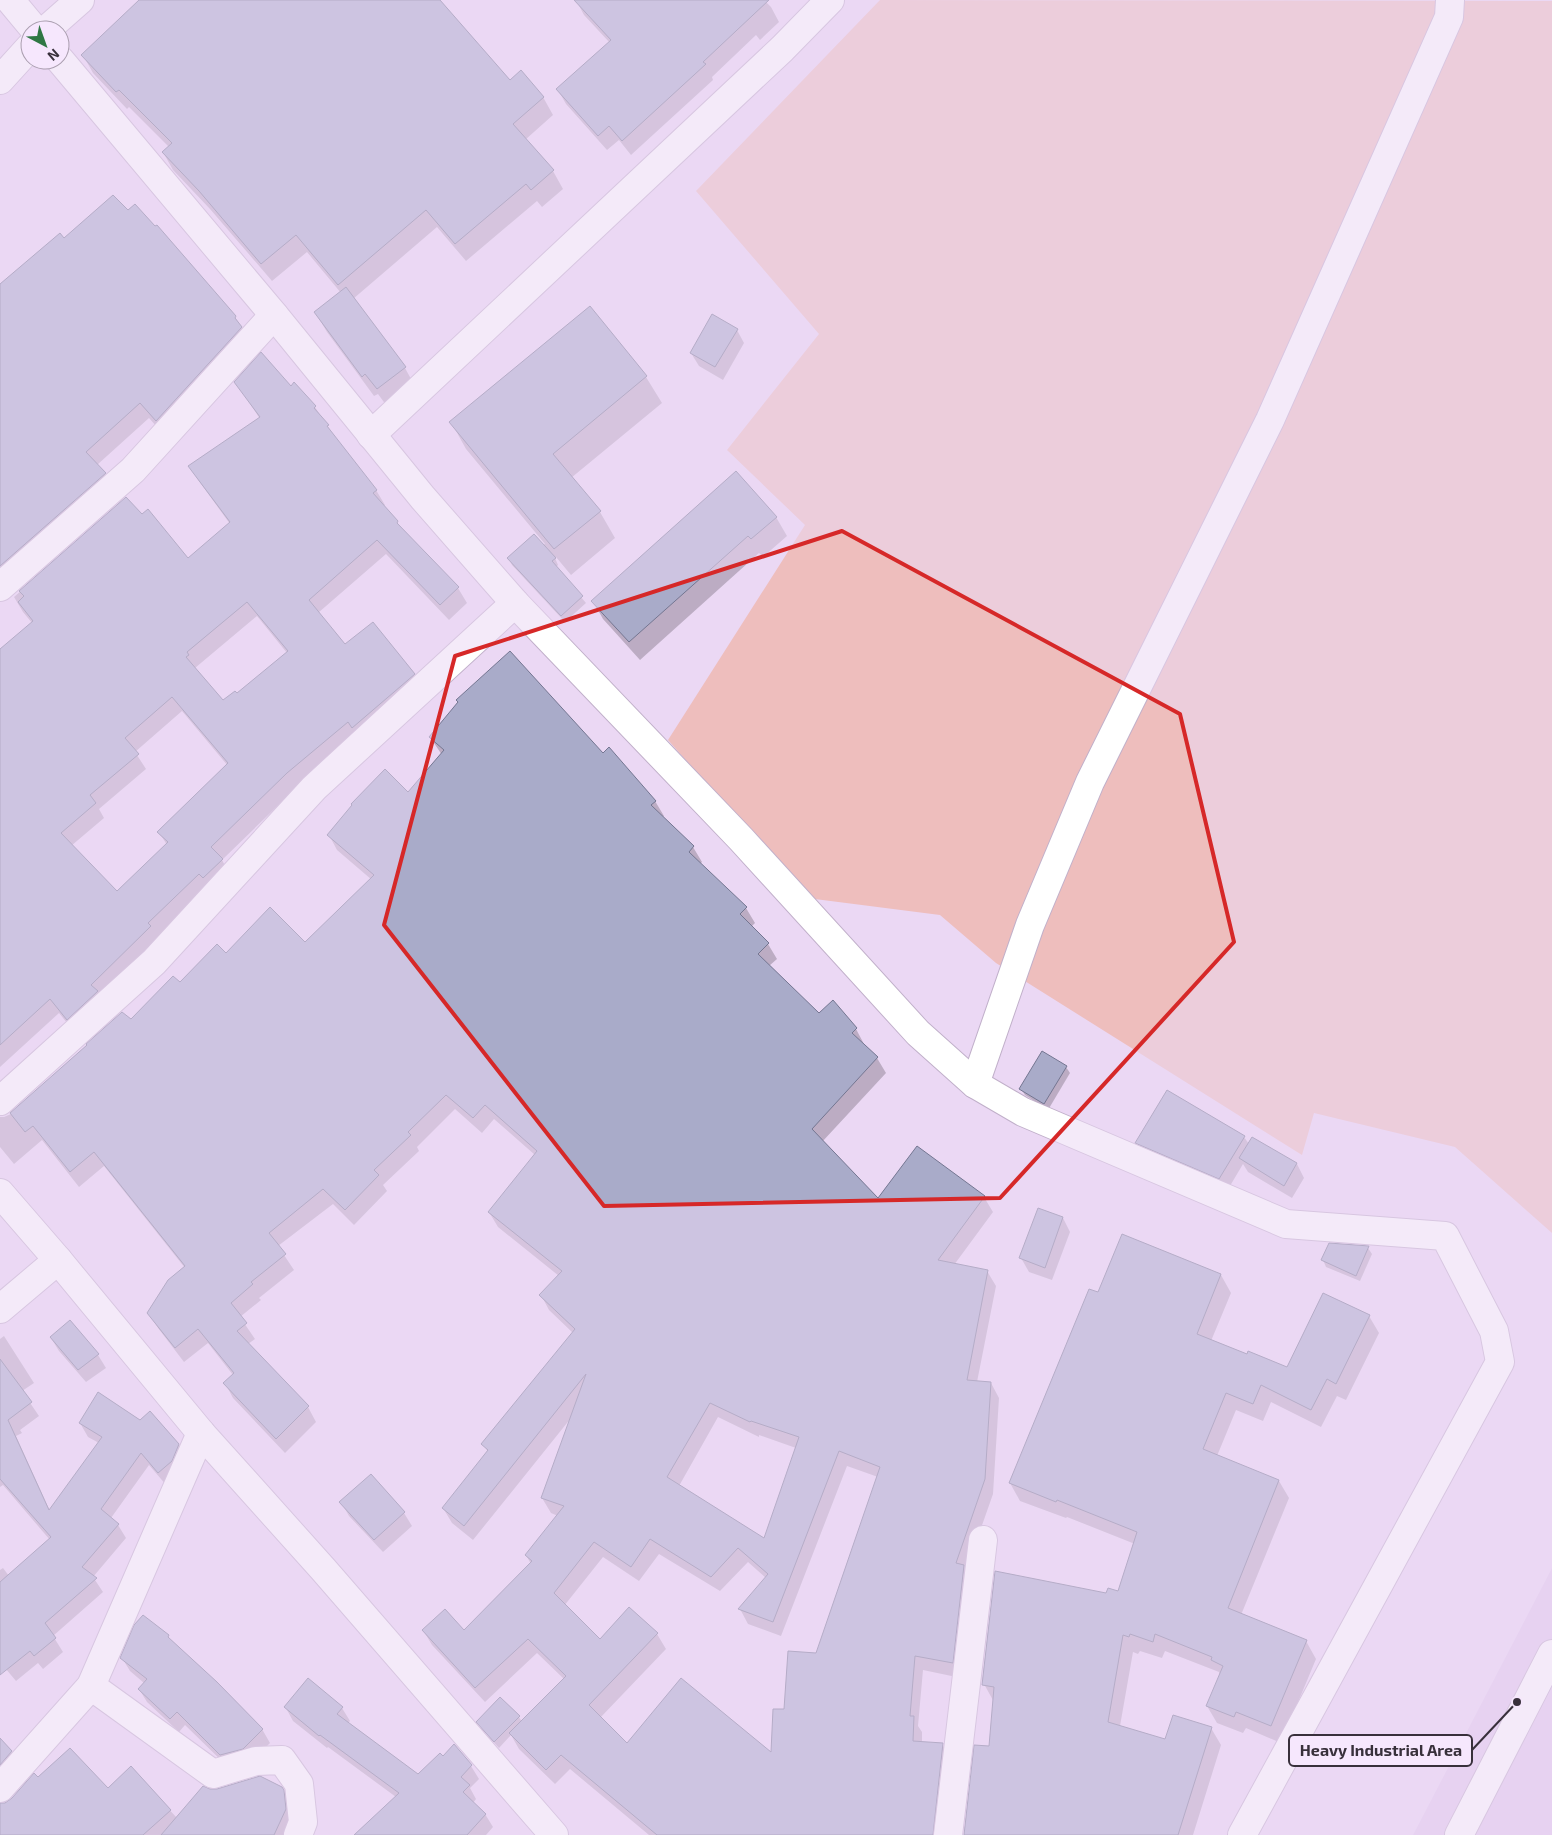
<svg xmlns="http://www.w3.org/2000/svg" width="1552" height="1835" font-family="'Exo 2',sans-serif">
  <rect width="100%" height="100%" fill="#ebd8f4"/>
  <polygon fill="#e2cbed" points="1552,1568 1552,1835 1413,1835"/>
  <polygon fill="#eebebd" points="880,0 1552,1 1552,1233 1455,1147 1314,1113 1302,1155 996,963 940,915 807,898 668,740 805,525 727,450 819,334 696,191"/>
  <g fill="#0003" fill-rule="evenodd">
    <polygon points="141,0 438,0 510,82 543,97 553,115 525,140 553,171 563,189 542,207 537,201 466,261 437,227 353,299 405,368 416,388 389,409 378,394 374,396 327,332 315,312 341,293 307,252 272,281 210,209 173,170 163,152 169,147 129,107 127,109 93,73 83,55"/>
    <polygon points="576,0 764,0 771,7 779,22 760,40 756,35 712,77 713,80 631,155 619,140 607,150 566,104 558,90 610,43 584,15"/>
    <polygon points="128,212 155,228 157,226 235,317 250,342 165,436 149,418 97,465 104,474 113,489 0,589 0,285 64,239"/>
    <polygon points="737,330 744,343 723,380 699,366 691,353"/>
    <polygon points="646,377 662,403 571,478 600,512 615,538 571,575 556,557 555,558 558,565 556,567 586,603 565,622 512,565 509,558 545,544 466,449 451,422"/>
    <path d="M236,382L291,387L315,407L335,438L376,490L385,505L384,506L401,529L458,588L467,603L449,620L386,554L318,613L345,646L410,669L419,685L296,788L222,860L230,875L208,888L157,938L159,942L76,1034L59,1013L0,1067V650L32,623L23,612L14,597L126,498L142,516L188,559L230,524L199,481L190,466L260,419ZM257,616L287,653L237,695L223,702L195,668ZM182,711L228,766L159,832L167,845L117,892L71,846L104,818L99,809L146,769L135,752Z"/>
    <polygon points="776,517 787,536 763,557 759,553 640,660 603,619 593,601"/>
    <path d="M430,737L603,755L655,801L664,816L662,818L693,847L702,862L700,864L746,908L755,923L751,927L768,944L777,959L769,966L819,1014L856,1029L864,1044L863,1045L877,1058L886,1073L822,1142L878,1200L917,1148L984,1197L993,1212L954,1265L987,1271L996,1286L977,1382L991,1383L999,1398L993,1494L966,1571L961,1678L923,1670L918,1726L922,1732V1743L942,1744L951,1759L942,1835H649L570,1769L555,1784L519,1749L511,1735L499,1748L481,1728L478,1722L519,1717L522,1722L564,1679L537,1653L485,1702L432,1645L423,1630L464,1632L531,1564L526,1555L558,1516L551,1513L542,1498L571,1418L473,1540L452,1523L443,1508L488,1452L483,1444L573,1333L549,1310L541,1295L559,1276L498,1227L489,1212L535,1155L494,1119L482,1133L455,1109L417,1147L419,1151L383,1185L387,1191L354,1225L333,1204L278,1246L294,1270L259,1298L261,1300L240,1317L255,1339L248,1344L308,1407L316,1422L285,1453L233,1398L225,1383L233,1375L208,1343L184,1362L158,1328L149,1313L185,1268L104,1166L79,1187L42,1140L14,1164L0,1147V1117H4L11,1114L180,984L226,954L305,944L372,880L337,850L329,835L409,794L442,755ZM718,1417L759,1437V1435L796,1448L765,1540L679,1486ZM847,1466L878,1477L817,1654L785,1711L772,1755L627,1745L600,1718L666,1649L657,1634L600,1641L564,1606L603,1557L639,1581L659,1554L720,1591L748,1562L766,1578L740,1609L748,1624L781,1636Z"/>
    <polygon points="1066,1067 1070,1073 1048,1110 1025,1095 1021,1089"/>
    <polygon points="1244,1137 1249,1144 1252,1138 1297,1164 1304,1178 1292,1198 1248,1172 1243,1164 1227,1191 1144,1155 1136,1143"/>
    <polygon points="1063,1218 1070,1232 1052,1280 1029,1272 1021,1258"/>
    <polygon points="1368,1248 1372,1254 1360,1281 1326,1267 1323,1260"/>
    <polygon points="1221,1275 1231,1293 1211,1341 1248,1356 1288,1369 1369,1316 1379,1333 1346,1400 1337,1396 1321,1427 1271,1402 1263,1421 1236,1410 1217,1456 1279,1481 1289,1498 1241,1615 1306,1641 1316,1659 1281,1743 1246,1728 1243,1733 1217,1723 1207,1706 1220,1675 1219,1672 1165,1651 1162,1658 1140,1651 1138,1654 1133,1652 1120,1726 1166,1740 1211,1728 1221,1745 1193,1835 965,1835 991,1748 994,1702 984,1684 1107,1594 1118,1593 1135,1544 1067,1517 1066,1518 1020,1501 1010,1483 1098,1294"/>
    <polygon points="70,1322 98,1355 106,1368 86,1382 59,1351 51,1338"/>
    <polygon points="4,1336 34,1383 22,1391 39,1416 20,1430 22,1433 16,1436 50,1511 99,1443 88,1437 80,1423 178,1444 186,1458 167,1486 149,1465 111,1518 118,1525 126,1538 93,1577 103,1592 53,1636 63,1652 43,1669 38,1663 16,1681 0,1662 0,1570 3,1568 9,1576 50,1540 3,1485 0,1487 0,1339"/>
    <polygon points="341,1502 404,1513 412,1526 383,1552 349,1516"/>
    <polygon points="168,1636 171,1642 262,1729 270,1743 251,1762 229,1768 185,1725 179,1732 147,1702 139,1689 144,1683 130,1671 122,1658"/>
    <polygon points="286,1708 342,1708 350,1721 348,1723 418,1776 443,1757 471,1766 479,1779 470,1788 476,1799 473,1803 485,1814 493,1827 486,1835 365,1835 396,1797 328,1747 327,1748 293,1721"/>
    <polygon points="11,1751 19,1765 0,1786 0,1754"/>
    <polygon points="131,1768 177,1818 210,1791 281,1788 291,1804 287,1835 0,1835 0,1804 5,1804 38,1779 108,1790"/>
  </g>
  <g fill="#a9abc9" stroke="#747691" fill-rule="evenodd">
    <polygon points="139,0 440,0 510,80 521,70 544,97 513,124 554,170 531,190 526,184 455,244 426,210 338,285 296,235 261,264 199,191 162,152 172,143 119,90 116,92 81,55"/>
    <polygon points="574,0 769,0 703,62 706,64 622,141 609,126 598,136 556,89 611,40"/>
    <polygon points="113,195 128,210 135,204 155,226 157,225 236,316 235,318 242,327 156,421 140,403 86,452 106,473 0,566 0,284 60,233 64,238"/>
    <polygon points="346,287 406,367 377,389 365,374 362,377 314,312"/>
    <polygon points="590,306 647,376 553,454 601,511 554,549 449,422"/>
    <polygon points="712,314 738,329 715,367 690,353"/>
    <path d="M261,352L291,386L294,382L316,406L314,408L329,425L327,426L377,490L373,493L398,521L397,523L459,587L440,605L377,540L309,600L345,644L373,622L415,674L352,728L348,722L287,773L211,847L223,859L203,878L199,874L148,923L151,926L91,985L98,991L67,1020L50,999L0,1045V649L33,621L18,602L24,596L19,591L126,497L142,514L148,509L188,558L230,522L188,466L260,417L234,382ZM247,602L288,651L237,693L235,691L223,700L186,657L189,655L187,652ZM172,697L228,763L157,832L168,842L117,891L61,833L96,803L90,795L139,754L125,738Z"/>
    <polygon points="736,471 777,517 751,539 748,536 629,642 591,601"/>
    <polygon points="534,534 556,558 552,561 583,596 561,616 507,558"/>
    <path d="M510,651L603,753L609,747L656,801L651,805L694,846L689,852L747,907L740,914L769,943L758,954L819,1013L833,1000L857,1028L852,1033L878,1057L812,1129L878,1198L917,1146L985,1196L938,1260L988,1270L967,1380L991,1382L985,1479L956,1563L964,1565L953,1663L915,1656L910,1716H914L913,1741L943,1743L933,1835H657L561,1755L546,1770L509,1733L566,1676L528,1639L475,1688L422,1630L445,1609L464,1630L532,1561L525,1555L564,1506L541,1498L586,1374L464,1526L442,1508L488,1450L481,1444L575,1329L539,1295L562,1271L488,1212L537,1151L485,1105L473,1118L446,1095L408,1132L411,1135L374,1170L379,1175L345,1210L323,1189L269,1233L286,1254L251,1282L253,1284L231,1303L247,1323L237,1331L309,1406L276,1439L223,1383L234,1373L198,1329L175,1348L147,1313L168,1280L185,1266L94,1152L70,1172L33,1126L25,1132L10,1113L87,1045L86,1044L122,1012L131,1019L173,976L180,982L217,944L226,953L270,907L305,942L374,875L327,835L352,805L351,804L385,769L408,792L444,750L429,737L458,702L456,700ZM710,1403L750,1422L751,1421L799,1437L764,1538L667,1477ZM839,1451L880,1467L816,1653L788,1651L784,1709H773L771,1752L681,1678L627,1743L589,1705L658,1633L629,1607L600,1639L554,1593L594,1542L631,1567L650,1539L711,1577L738,1548L768,1574L738,1609L773,1622Z"/>
    <polygon points="1042,1051 1067,1066 1044,1104 1019,1089"/>
    <polygon points="1167,1090 1245,1136 1219,1179 1135,1143"/>
    <polygon points="1252,1137 1297,1163 1284,1186 1239,1158"/>
    <polygon points="1038,1208 1063,1217 1045,1268 1019,1258"/>
    <polygon points="1122,1234 1221,1274 1197,1334 1247,1354 1248,1351 1287,1367 1323,1293 1370,1315 1336,1384 1327,1379 1311,1410 1261,1385 1253,1404 1226,1393 1203,1449 1279,1480 1228,1608 1307,1640 1271,1726 1236,1712 1234,1717 1206,1706 1223,1666 1211,1660 1212,1657 1155,1634 1153,1642 1130,1634 1129,1637 1123,1635 1108,1722 1165,1739 1173,1715 1212,1727 1178,1835 964,1835 974,1745 989,1746 994,1687 982,1685 995,1571 1106,1593 1108,1588 1118,1591 1137,1532 1057,1500 1056,1502 1009,1483 1089,1289 1098,1292"/>
    <polygon points="1329,1243 1369,1246 1356,1276 1321,1260"/>
    <polygon points="70,1320 99,1354 78,1370 50,1337"/>
    <polygon points="0,1359 32,1402 8,1420 49,1510 102,1437 79,1423 98,1392 140,1420 150,1411 179,1444 172,1461 158,1473 141,1453 101,1509 119,1524 82,1567 97,1578 45,1623 56,1638 34,1656 30,1651 0,1675 0,1582 51,1537 0,1479"/>
    <polygon points="371,1474 405,1512 374,1540 339,1502"/>
    <polygon points="143,1615 169,1635 168,1637 217,1682 263,1729 243,1749 220,1755 177,1712 170,1719 138,1689 147,1679 120,1658 134,1625"/>
    <polygon points="308,1678 343,1707 337,1714 418,1774 440,1753 443,1756 454,1744 472,1765 461,1777 470,1785 463,1792 486,1814 467,1835 354,1835 399,1793 320,1735 319,1736 284,1707"/>
    <polygon points="500,1697 520,1716 494,1742 476,1722"/>
    <polygon points="0,1738 12,1751 0,1765"/>
    <polygon points="70,1748 108,1788 131,1766 171,1810 143,1835 0,1835 0,1803 5,1803 12,1798 34,1773 38,1777"/>
    <polygon points="260,1776 282,1787 284,1790 286,1809 274,1835 161,1835 203,1786 210,1789 217,1789"/>
  </g>
  <g fill="none" stroke-linecap="round" stroke-linejoin="round">
    <g stroke="#c1b0ca" stroke-width="30">
      <g id="minor">
        <polyline points="10,0 35,30"/>
        <polyline points="46,30 80,0"/>
        <polyline points="60,60 274,315 423,498 515,603 741,839 918,1033 975,1084 1023,1112 1286,1224 1445,1236 1494,1331 1500,1362 1242,1835"/>
        <polyline points="0,80 30,47"/>
        <polyline points="371,435 782,49 830,0"/>
        <polyline points="0,587 133,470 274,315"/>
        <polyline points="975,1084 1030,925 1090,782 1270,420 1449,17 1450,0"/>
        <polyline points="0,1101 154,962 314,788 515,603"/>
        <polyline points="0,1193 58,1260 201,1433 323,1569 554,1835"/>
        <polyline points="0,1309 58,1260"/>
        <polyline points="91,1686 213,1774 256,1761 282,1760 299,1784 303,1822 298,1835"/>
        <polyline points="0,1788 91,1686 201,1433"/>
        <polyline points="948,1835 983,1540"/>
        <polyline points="1459,1835 1552,1654"/>
      </g>
    </g>
    <use href="#minor" stroke="#fff" stroke-width="28"/>
  </g>
  <path d="M0 0H1552V1835H0ZM842,531L1180,714L1234,942L1000,1198L604,1206L384,925L455,656Z" fill="#ebd8f4" fill-opacity=".55" fill-rule="evenodd"/>
  <path fill="none" stroke="#d62828" stroke-width="4" stroke-linejoin="round" d="M842,531L1180,714L1234,942L1000,1198L604,1206L384,925L455,656Z"/>
  <path fill="none" stroke="#38303b" stroke-width="2" d="M1517 1702L1472 1750"/>
  <circle fill="#38303b" stroke="#f6e7fd" stroke-width="2" cx="1517" cy="1702" r="5"/>
  <rect fill="#f6e7fd" stroke="#38303b" stroke-width="2" x="1289" y="1735" width="183" height="31" rx="5"/>
  <g font-size="16" text-anchor="middle" font-weight="bold" fill="#38303b">
    <text x="1381" y="1756">Heavy Industrial Area</text>
  </g>
  <g transform="translate(45 45) rotate(139)"><circle r="24" fill="#f6e7fd" stroke="#aa9eaf"/>
  <path d="M0-4L9 19L0 12L-9 19Z" fill="#2f7744"/>
  <text y="-8" font-size="14" font-weight="bold" text-anchor="middle" fill="#38303b">N</text>
  </g>
</svg>
